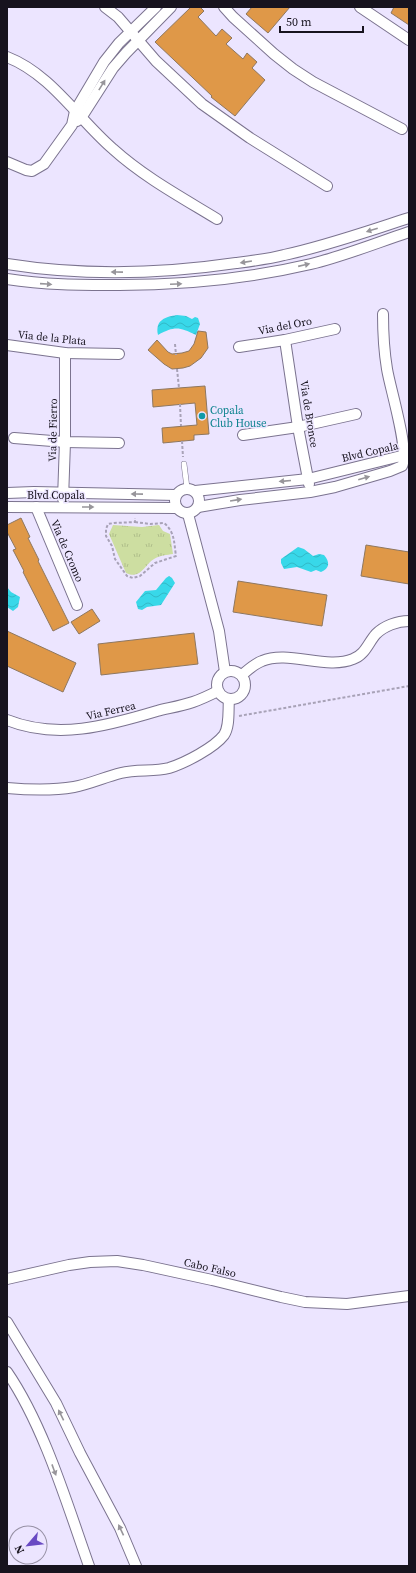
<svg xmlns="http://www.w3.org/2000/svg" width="416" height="1573" font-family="'Source Serif 4',serif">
  <defs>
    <pattern id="park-tufts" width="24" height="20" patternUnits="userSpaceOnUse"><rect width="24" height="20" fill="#cddea1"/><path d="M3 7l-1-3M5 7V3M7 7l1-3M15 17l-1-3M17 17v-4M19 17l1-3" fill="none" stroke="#afbe8a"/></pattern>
    <pattern id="water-waves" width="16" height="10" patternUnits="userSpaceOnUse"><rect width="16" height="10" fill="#38d8e9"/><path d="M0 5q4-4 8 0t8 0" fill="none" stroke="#31b8c7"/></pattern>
  </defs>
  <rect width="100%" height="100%" fill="#ece5ff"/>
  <path fill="url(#park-tufts)" d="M113,525L142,527L159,525L163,531L170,534L173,554C167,555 160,555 154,559C144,565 141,580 126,573L109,534Z"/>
  <g fill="url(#water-waves)">
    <path d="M177,315L186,316L192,319L195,317L198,318L200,324L196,335C179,327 175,326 158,335C155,320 165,317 177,315Z"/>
    <path d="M298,547L304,549L313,556L319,554L324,555C330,562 330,568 321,572L316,570L311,572L297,567L284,569L281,563V559Z"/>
    <polygon points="169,576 172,578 175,583 161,605 147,607 142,610 138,609 136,602 145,591 156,590 166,578"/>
    <polygon points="7,587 11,592 20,597 18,607 13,611 7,607"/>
  </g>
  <g fill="#df9848" stroke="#8e7760">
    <polygon points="191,7 200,7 204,11 198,17 216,36 222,29 232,38 226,44 243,59 247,53 257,62 252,68 265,80 235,116 211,97 212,96 155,42"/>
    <polygon points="252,7 290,7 268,33 246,14"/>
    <polygon points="394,7 409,7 409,25 391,13"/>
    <polygon points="198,331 206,332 208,348 201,358 190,366 183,368 172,369 164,364 148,350 157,340 168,352 172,354 182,353 189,351 194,344"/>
    <polygon points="205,386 209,434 194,435 194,440 163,443 162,428 197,425 195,403 153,407 152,390"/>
    <polygon points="21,518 30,537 28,538 39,560 38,561 69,623 53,631 23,572 24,571 13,550 16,549 7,532 7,525"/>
    <polygon points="366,545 409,552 409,584 361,576"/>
    <polygon points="238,581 327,595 322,626 233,612"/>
    <polygon points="92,609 100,621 79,634 71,622"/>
    <polygon points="7,631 76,663 63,692 7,666"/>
    <polygon points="194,633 198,664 101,675 98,644"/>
  </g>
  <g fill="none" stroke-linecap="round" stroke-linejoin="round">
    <g stroke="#7b738f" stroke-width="6">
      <polyline id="service" points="184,464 187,488"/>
    </g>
    <g stroke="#7b738f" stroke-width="12">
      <g id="minor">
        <polyline points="105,7 118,17 156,61 202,104 250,138 327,186"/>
        <polyline points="224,7 233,17 274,54 293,69 313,82 402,129"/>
        <polyline points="360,7 409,40"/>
        <path d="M7,57C51,74 78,119 113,149C144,177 181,197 217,219"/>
        <polyline points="77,121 81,118 113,68 126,53 171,7"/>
        <polyline points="7,162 26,170 32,171 44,164 72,125 75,111 104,62 119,43 156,7"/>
        <path d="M7,264C83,276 161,274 236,263C252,261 269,259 284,255C326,246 368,231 409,218"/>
        <path d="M7,279C44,285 81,285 119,285C184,285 247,279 311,264C344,256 376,243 409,232"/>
        <polyline points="285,340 298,427 309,484"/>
        <polyline points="7,345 65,353 119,354"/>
        <polyline points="239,347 285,340 335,329"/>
        <polyline points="243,435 298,427 356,414"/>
        <polyline points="14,438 65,442 119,443"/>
        <circle cx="187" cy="501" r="12"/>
        <polyline points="195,491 308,479 405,455"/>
        <polyline points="7,493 34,492 176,495"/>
        <polyline points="63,499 65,442 65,353"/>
        <polyline points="7,507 177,508"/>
        <polyline points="36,507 77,605"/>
        <path d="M198,507L240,500L310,492L335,487L390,471L402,466C410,452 390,388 387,369C384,351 383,332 383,314"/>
        <polyline points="188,514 219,631 225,672"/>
        <circle cx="231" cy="685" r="14"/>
        <path d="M242,675C248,670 254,664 262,661C288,650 327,670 353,659C365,655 368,643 376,634C384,626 397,621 409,621"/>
        <path d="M7,720C57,740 107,726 157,711C169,708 181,706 193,702C202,699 210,695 218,691"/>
        <path d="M7,788C30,790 51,791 74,787C90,784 105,777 121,773C137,769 154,772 169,768C185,763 214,748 224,735C230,726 228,710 229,699"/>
        <polyline points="7,1279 69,1265 90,1262 117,1261 143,1265 212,1280 281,1297 305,1302 347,1304 409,1296"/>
        <polyline points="7,1322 56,1403 80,1453 120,1528 136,1566"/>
        <path d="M7,1372C44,1426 67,1504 89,1566"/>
      </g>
    </g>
    <g stroke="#a8a2b7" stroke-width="2" stroke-dasharray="3 2" stroke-linecap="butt">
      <polyline points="175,344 176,355"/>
      <polyline points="177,369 179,388"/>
      <polyline points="180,404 181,426"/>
      <polyline points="182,441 183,457"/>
      <path d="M135,522L150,524L164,523C175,532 174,543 176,556L155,563L140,576L133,578L127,576L115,559L112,546L106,536V529L108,524L114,523L135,522V518"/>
      <polyline points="239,716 409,686"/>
    </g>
    <use href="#service" stroke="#fff" stroke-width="5"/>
    <use href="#minor" stroke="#fff" stroke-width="10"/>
  </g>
  <defs><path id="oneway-solid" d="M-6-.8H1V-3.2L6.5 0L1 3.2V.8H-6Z"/></defs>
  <g fill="#97959a">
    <use href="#oneway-solid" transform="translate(102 85) rotate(-58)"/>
    <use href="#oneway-solid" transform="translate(372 230) rotate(163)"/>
    <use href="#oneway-solid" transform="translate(246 262) rotate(171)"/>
    <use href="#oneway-solid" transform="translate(304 265) rotate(-13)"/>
    <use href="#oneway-solid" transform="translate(117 272) rotate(-179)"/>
    <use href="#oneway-solid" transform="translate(46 284) rotate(4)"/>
    <use href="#oneway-solid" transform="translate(176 284) rotate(-3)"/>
    <use href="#oneway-solid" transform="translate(364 478) rotate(-16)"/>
    <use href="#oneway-solid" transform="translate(285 481) rotate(175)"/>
    <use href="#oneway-solid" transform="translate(137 494) rotate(-179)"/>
    <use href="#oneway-solid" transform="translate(236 500) rotate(-9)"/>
    <use href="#oneway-solid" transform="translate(88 507)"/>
    <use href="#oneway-solid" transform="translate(61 1415) rotate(-116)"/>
    <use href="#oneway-solid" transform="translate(54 1470) rotate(70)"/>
    <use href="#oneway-solid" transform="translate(121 1530) rotate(-115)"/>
  </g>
  <circle fill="#0f9aa8" stroke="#ece5ff" stroke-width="1.5" cx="202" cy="416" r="4"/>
  <g text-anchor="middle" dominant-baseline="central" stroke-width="3" stroke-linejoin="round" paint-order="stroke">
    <g font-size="11" fill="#17131e" stroke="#ece5ff">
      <text transform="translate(285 326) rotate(-11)">Via del Oro</text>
      <text transform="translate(52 338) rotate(6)">Via de la Plata</text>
      <text transform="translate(309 414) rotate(81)">Via de Bronce</text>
      <text transform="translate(53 430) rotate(-89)">Via de Fierro</text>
      <text transform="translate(370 452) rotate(-13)">Blvd Copala</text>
      <text x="56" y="495">Blvd Copala</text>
      <text transform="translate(67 551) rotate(67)">Via de Cromo</text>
      <text transform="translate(111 711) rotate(-13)">Via Ferrea</text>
      <text transform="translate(210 1268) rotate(13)">Cabo Falso</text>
    </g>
    <g font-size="11" fill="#0d838f" stroke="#ece5ff" text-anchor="start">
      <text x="210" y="410">Copala<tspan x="210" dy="13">Club House</tspan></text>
    </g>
  </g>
  <rect width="416" height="1573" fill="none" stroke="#17131e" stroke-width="16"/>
  <g transform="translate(28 1545) rotate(242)"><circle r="19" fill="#ece5ff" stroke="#9791a5"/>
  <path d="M0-3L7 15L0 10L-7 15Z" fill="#694ac3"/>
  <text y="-6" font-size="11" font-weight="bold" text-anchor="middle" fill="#17131e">N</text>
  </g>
  <path d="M280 26v6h83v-6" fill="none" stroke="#17131e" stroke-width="2"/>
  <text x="286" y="26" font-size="12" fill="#17131e" stroke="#ece5ff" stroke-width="3" paint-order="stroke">50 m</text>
</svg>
